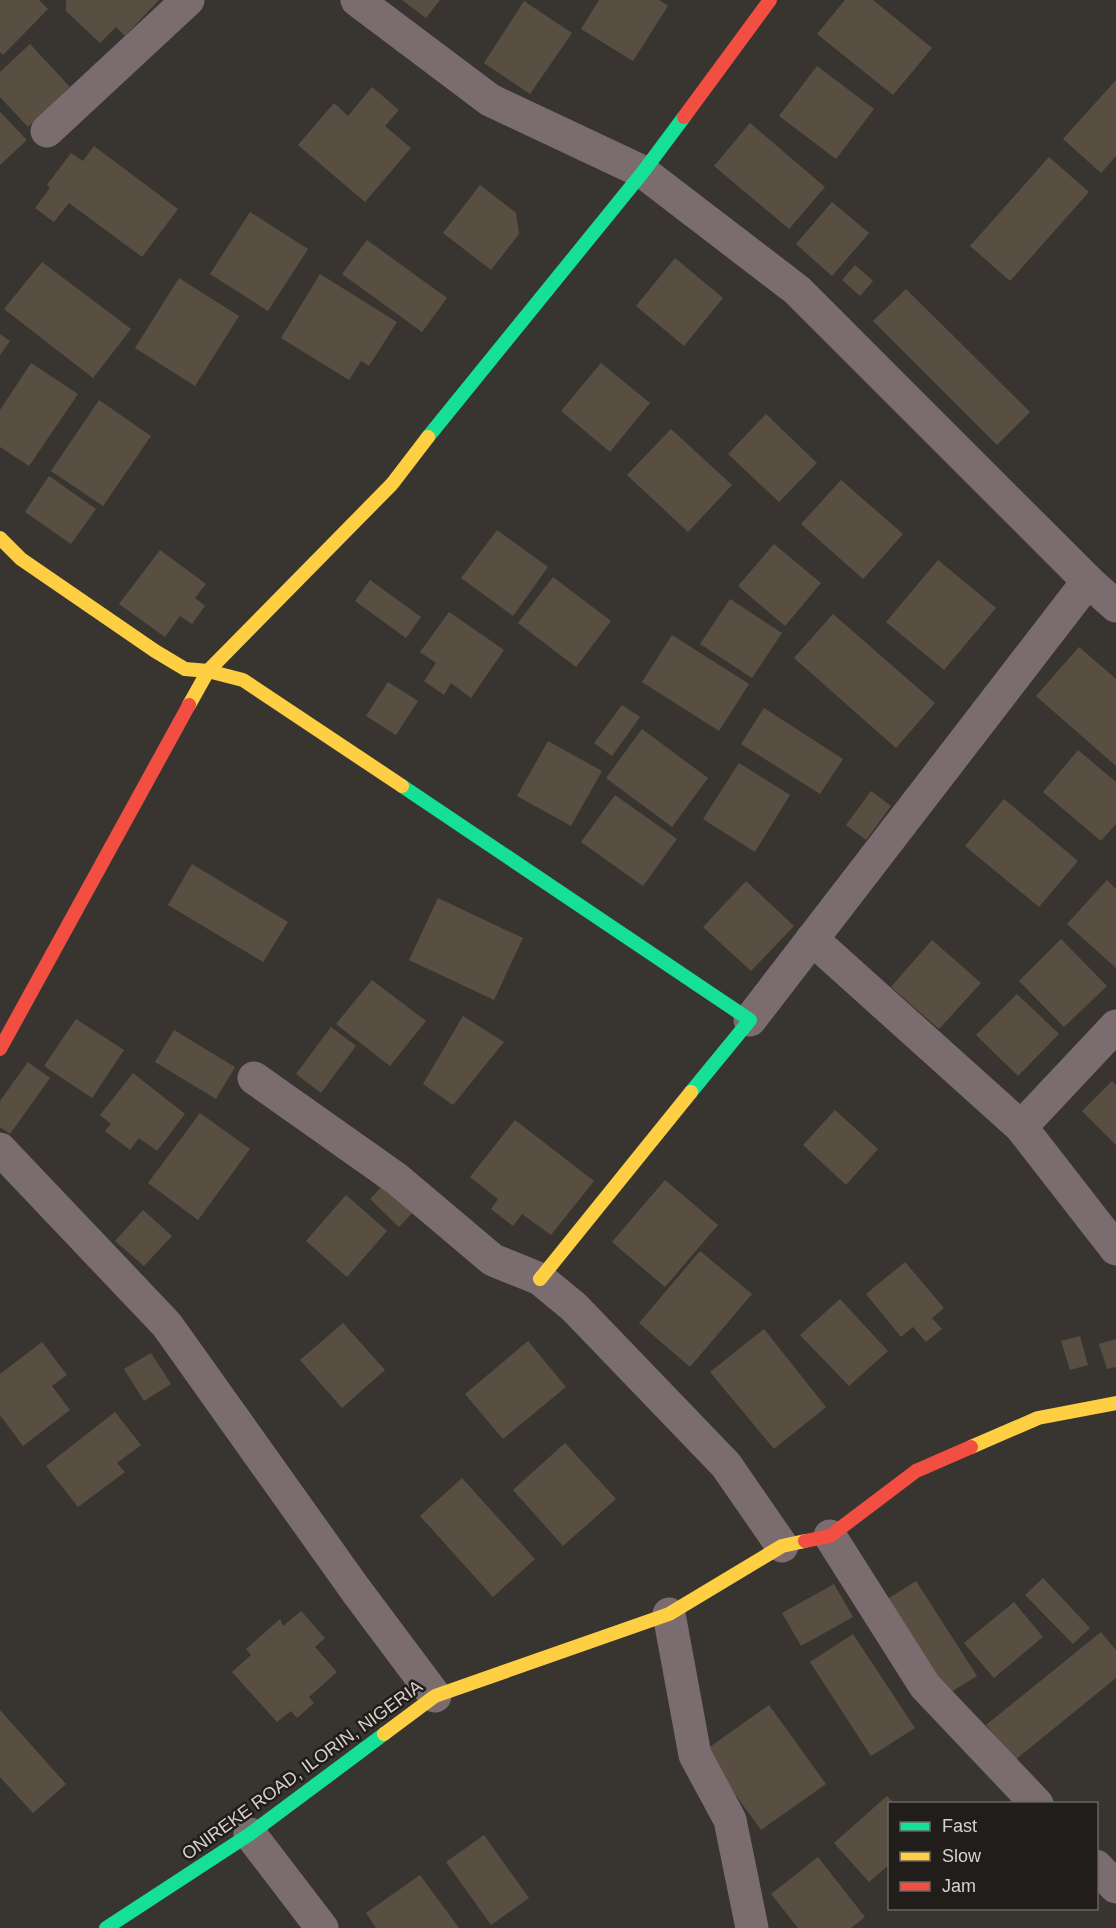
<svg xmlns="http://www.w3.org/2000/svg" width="1116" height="1928" font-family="Helvetica,sans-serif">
  <rect width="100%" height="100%" fill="#383531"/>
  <g fill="#594e42">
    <polygon points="0,0 39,0 48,9 3,55 0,52"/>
    <polygon points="66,0 159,0 125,36 116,27 100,43 66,11"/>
    <polygon points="402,0 440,0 426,18"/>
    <polygon points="599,0 659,0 668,6 633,61 581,29"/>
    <polygon points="845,0 873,0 932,48 893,95 817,34"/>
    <polygon points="524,1 572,33 530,94 484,63"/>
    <polygon points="30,44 70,87 28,127 0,97 0,72"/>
    <polygon points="817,66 874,109 836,159 779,116"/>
    <polygon points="1116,80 1116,156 1101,173 1063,139"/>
    <polygon points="372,87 399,110 385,126 411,148 365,202 298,145 334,103 348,116"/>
    <polygon points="0,112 27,140 0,165"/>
    <polygon points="750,123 825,187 789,229 714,166"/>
    <polygon points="94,146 178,209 142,257 69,203 54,222 35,208 50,188 47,185 71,153 83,161"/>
    <polygon points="1049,157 1089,192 1010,281 970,246"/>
    <polygon points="480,185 516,213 519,234 491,270 443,233"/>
    <polygon points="832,202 869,233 832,276 796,244"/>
    <polygon points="250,212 308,249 268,311 210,274"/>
    <polygon points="367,240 447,298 422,332 342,274"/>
    <polygon points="675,258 723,298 684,346 636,306"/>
    <polygon points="42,262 131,329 93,378 4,309"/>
    <polygon points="855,265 873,281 860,296 842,280"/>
    <polygon points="320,274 397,322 369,366 361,361 349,380 281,338"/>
    <polygon points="179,278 239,316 195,386 135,348"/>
    <polygon points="906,289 1030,412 997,445 873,321"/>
    <polygon points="0,334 10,341 0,355"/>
    <polygon points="31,363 78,394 29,466 0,447 0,410"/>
    <polygon points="601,363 650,403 610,452 561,411"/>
    <polygon points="99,400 151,436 103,506 51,471"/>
    <polygon points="766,414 817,463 779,502 728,454"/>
    <polygon points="671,429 732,485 688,532 627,475"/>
    <polygon points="49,476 96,509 71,544 25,512"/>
    <polygon points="841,480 903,534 863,579 801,524"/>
    <polygon points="497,530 548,567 513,616 461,578"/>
    <polygon points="774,544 821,583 785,626 738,586"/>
    <polygon points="160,550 206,584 195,598 205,606 192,624 180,616 165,637 119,604"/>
    <polygon points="938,560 996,608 944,670 886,622"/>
    <polygon points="553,577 611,621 576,667 518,623"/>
    <polygon points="370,580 421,617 406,638 355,601"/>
    <polygon points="730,599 782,633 752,678 700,644"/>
    <polygon points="449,612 504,650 471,698 451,683 444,695 424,681 436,663 420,652"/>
    <polygon points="833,614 935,703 896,748 794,658"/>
    <polygon points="672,635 749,684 719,731 642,682"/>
    <polygon points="1079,647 1116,679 1116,766 1036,696"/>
    <polygon points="388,682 418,701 396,735 366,716"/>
    <polygon points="622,705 640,717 612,756 594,743"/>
    <polygon points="764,708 843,759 820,794 741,744"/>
    <polygon points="642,729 708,778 672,827 606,778"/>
    <polygon points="548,741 602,771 571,826 517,796"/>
    <polygon points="1078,750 1116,782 1116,824 1101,841 1043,792"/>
    <polygon points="739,763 790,795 755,852 703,819"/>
    <polygon points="871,791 891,806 866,840 846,825"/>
    <polygon points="615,795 677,839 643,886 581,842"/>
    <polygon points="1004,799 1078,861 1039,907 965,846"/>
    <polygon points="192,864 288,922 263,962 168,905"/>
    <polygon points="1107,880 1116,889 1116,968 1067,924"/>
    <polygon points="746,881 794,926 751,971 703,927"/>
    <polygon points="438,898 523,938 494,1000 409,960"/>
    <polygon points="1061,939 1107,986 1064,1027 1019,981"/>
    <polygon points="932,940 981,983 939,1029 891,987"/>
    <polygon points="372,980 426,1021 390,1066 336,1024"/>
    <polygon points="1017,994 1059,1034 1018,1076 976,1035"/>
    <polygon points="463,1016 504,1042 453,1105 423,1084"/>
    <polygon points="76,1019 124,1050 92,1098 44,1066"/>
    <polygon points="331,1027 356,1046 321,1093 296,1074"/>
    <polygon points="174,1030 235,1067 216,1099 155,1062"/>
    <polygon points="28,1062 50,1078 10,1134 0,1127 0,1101"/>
    <polygon points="133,1073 185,1114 157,1151 139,1138 130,1150 105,1131 111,1124 100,1115"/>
    <polygon points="1112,1081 1116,1085 1116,1145 1082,1111"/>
    <polygon points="835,1110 878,1149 846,1185 803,1145"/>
    <polygon points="200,1113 250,1149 198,1220 148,1183"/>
    <polygon points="515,1120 594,1181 551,1235 522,1214 513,1226 491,1209 498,1199 470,1177"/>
    <polygon points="388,1180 417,1208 399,1227 370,1199"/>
    <polygon points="665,1180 718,1225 665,1287 612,1242"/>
    <polygon points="346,1195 387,1231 347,1277 306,1241"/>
    <polygon points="143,1210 172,1236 144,1266 115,1241"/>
    <polygon points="700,1251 752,1294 690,1367 639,1323"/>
    <polygon points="905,1262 944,1308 932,1318 942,1329 926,1342 913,1327 901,1337 866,1294"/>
    <polygon points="840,1299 888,1351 849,1386 800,1335"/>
    <polygon points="343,1323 385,1370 342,1408 300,1360"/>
    <polygon points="764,1329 826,1407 774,1449 710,1372"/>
    <polygon points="1080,1336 1088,1365 1070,1370 1061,1341"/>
    <polygon points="1116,1339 1116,1367 1107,1369 1099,1344"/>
    <polygon points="528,1341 566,1387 503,1439 465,1394"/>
    <polygon points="42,1342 67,1375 52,1386 70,1410 23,1446 0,1415 0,1374"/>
    <polygon points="151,1353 171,1384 144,1401 124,1369"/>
    <polygon points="115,1412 141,1445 117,1463 125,1472 78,1507 46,1466"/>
    <polygon points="565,1443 616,1499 563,1546 513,1490"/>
    <polygon points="462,1478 535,1559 493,1597 420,1516"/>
    <polygon points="1043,1578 1090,1628 1073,1644 1025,1595"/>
    <polygon points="916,1581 977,1676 946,1695 886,1600"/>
    <polygon points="834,1584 853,1617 801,1646 782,1613"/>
    <polygon points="1014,1602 1043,1637 994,1678 964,1643"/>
    <polygon points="301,1611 325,1638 315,1647 337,1672 309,1697 314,1703 297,1718 291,1711 277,1722 232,1672 251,1655 246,1649 280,1619 283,1626"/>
    <polygon points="1101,1632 1116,1650 1116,1678 1015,1760 986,1725"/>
    <polygon points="853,1634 915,1728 871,1756 810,1662"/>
    <polygon points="769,1705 826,1784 761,1830 704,1751"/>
    <polygon points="0,1710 66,1784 33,1813 0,1777"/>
    <polygon points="887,1796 894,1804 890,1804 890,1864 869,1882 834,1843"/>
    <polygon points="484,1835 529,1898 491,1925 446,1862"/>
    <polygon points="818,1857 865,1917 851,1928 798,1928 771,1894"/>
    <polygon points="420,1875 459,1928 376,1928 366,1913"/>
  </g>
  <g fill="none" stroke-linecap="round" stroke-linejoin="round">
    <g stroke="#7b6c6f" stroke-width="33">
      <polyline points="357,0 490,100 643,172 797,290 1088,581 1116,606"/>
      <polyline points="47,131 188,0"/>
      <polyline points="812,939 1021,1127 1116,1249"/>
      <polyline points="750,1020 1088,581"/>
      <polyline points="254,1078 397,1179 493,1260 540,1279 574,1307 726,1465 782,1546"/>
      <polyline points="1021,1127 1116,1026"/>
      <polyline points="0,1149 167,1325 355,1589 435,1696"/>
      <polyline points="830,1536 925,1686 1037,1804"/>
      <polyline points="669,1614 695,1755 730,1820 752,1928"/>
      <polyline points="250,1834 322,1928"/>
      <polyline points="1096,1866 1116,1887"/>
    </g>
    <g stroke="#16e098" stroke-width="14">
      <polyline points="428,437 643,172 684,117"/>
      <polyline points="402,786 750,1020 691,1092"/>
      <polyline points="106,1928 250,1834 384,1734"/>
    </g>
    <g stroke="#ffcf43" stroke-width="14">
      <polyline points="0,538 21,559 155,651 185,669 208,671 243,680 402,786"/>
      <polyline points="189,705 208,671 392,484 428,437"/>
      <polyline points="540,1279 691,1092"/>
      <polyline points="971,1447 1038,1418 1116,1403"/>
      <polyline points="384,1734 435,1696 669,1614 782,1546 805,1541"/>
    </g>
    <g stroke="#f24e42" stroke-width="14">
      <polyline points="684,117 770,0"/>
      <polyline points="0,1049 189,705"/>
      <polyline points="805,1541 830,1536 916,1471 971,1447"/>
    </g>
  </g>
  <g text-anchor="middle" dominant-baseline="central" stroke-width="5" stroke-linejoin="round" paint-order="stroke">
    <g font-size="18" fill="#d5d1cc" stroke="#201d1a">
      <text transform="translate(302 1770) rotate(-36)">ONIREKE ROAD, ILORIN, NIGERIA</text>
    </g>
  </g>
  <rect x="888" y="1802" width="210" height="108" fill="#201d1a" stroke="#686561" stroke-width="1.5"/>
  <rect x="900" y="1822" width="30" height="9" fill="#16e098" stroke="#686561" stroke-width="1.5"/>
  <text x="942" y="1832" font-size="18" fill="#d5d1cc">Fast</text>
  <rect x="900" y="1852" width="30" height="9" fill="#ffcf43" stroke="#686561" stroke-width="1.5"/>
  <text x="942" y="1862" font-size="18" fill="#d5d1cc">Slow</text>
  <rect x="900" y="1882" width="30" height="9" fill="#f24e42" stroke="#686561" stroke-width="1.5"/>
  <text x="942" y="1892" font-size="18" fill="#d5d1cc">Jam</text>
</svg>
